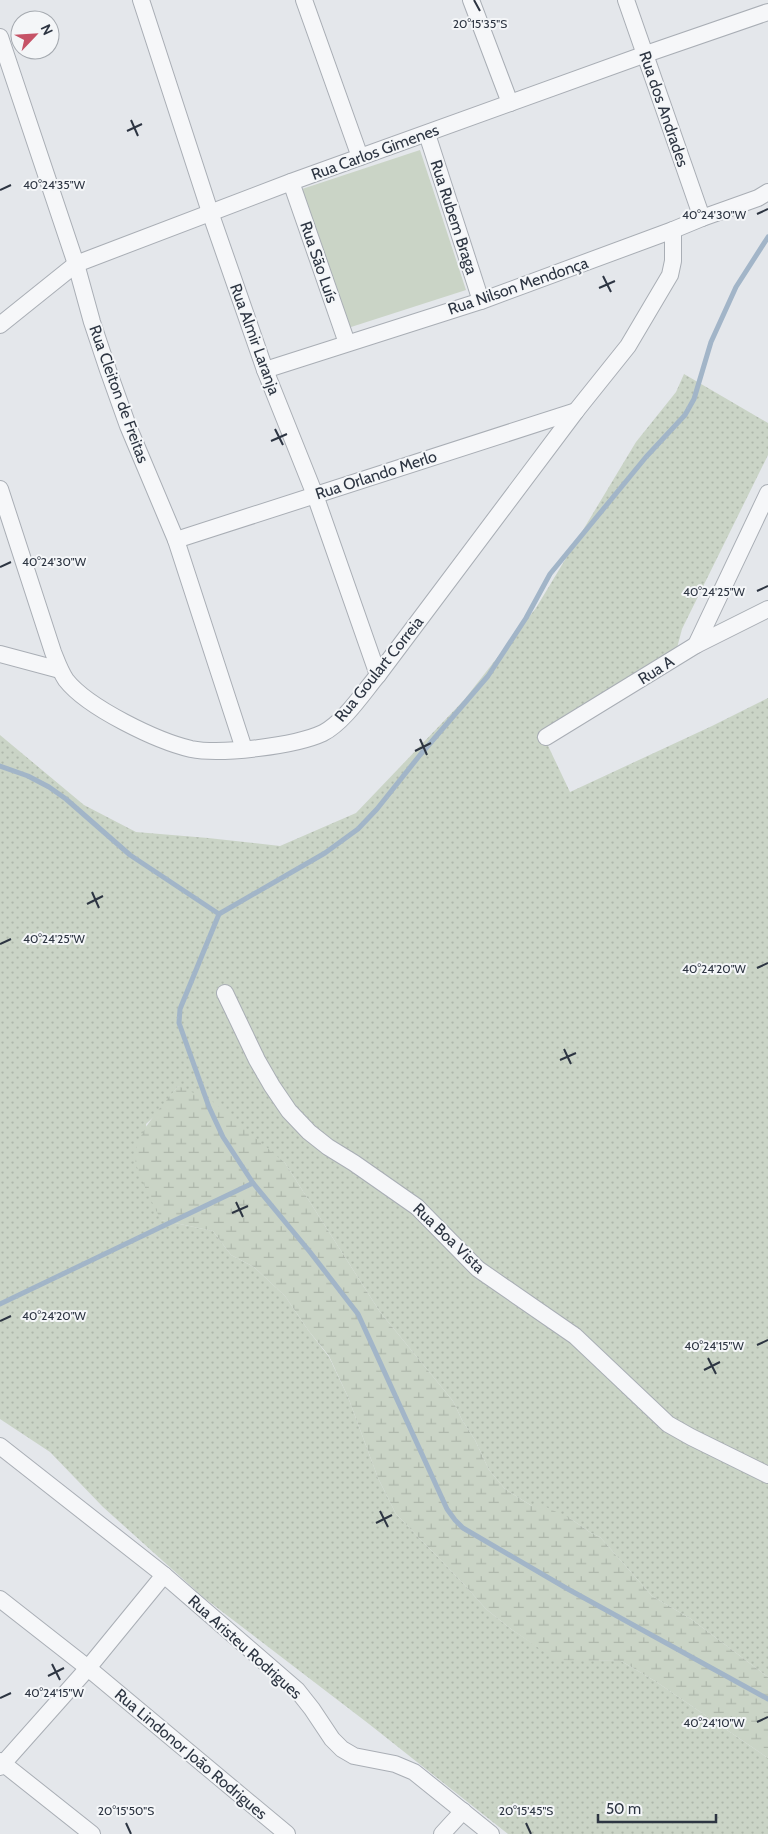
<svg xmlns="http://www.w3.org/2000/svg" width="768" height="1834" font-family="Cabin,sans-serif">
  <defs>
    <pattern id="grass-dots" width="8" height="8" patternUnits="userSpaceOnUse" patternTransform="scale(1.25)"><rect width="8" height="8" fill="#cad4c6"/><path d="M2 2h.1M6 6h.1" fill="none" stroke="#aeb7ab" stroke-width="1.8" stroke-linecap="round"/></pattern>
    <pattern id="wetland-marsh" width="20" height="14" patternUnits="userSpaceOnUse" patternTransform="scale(1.25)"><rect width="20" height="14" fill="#cad4c6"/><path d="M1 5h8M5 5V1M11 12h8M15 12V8" fill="none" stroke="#aeb7ab"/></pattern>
  </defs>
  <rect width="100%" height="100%" fill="#e4e7eb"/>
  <polygon fill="url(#grass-dots)" points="684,374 768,423 768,455 682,629 677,648 541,731 570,792 712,726 768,698 768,1677 691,1619 652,1596 600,1537 591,1533 571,1519 532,1506 505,1489 489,1470 475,1440 462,1420 453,1401 380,1312 285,1163 178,1086 158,1113 146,1124 161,1220 213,1231 231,1255 254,1267 285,1296 308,1330 329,1357 348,1397 378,1478 396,1514 462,1582 486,1609 511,1629 556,1659 621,1661 655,1681 768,1758 768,1834 508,1834 369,1724 203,1597 103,1507 50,1452 0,1419 0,735 84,805 136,832 208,838 280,846 356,813 464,700 536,608 636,442 676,392"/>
  <path fill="url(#wetland-marsh)" d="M178,1086L212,1101L285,1163L380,1312L453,1401L462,1420L475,1440L489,1470L505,1489L532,1506H544L571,1519L591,1533L600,1537L652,1596L691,1619L768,1677V1758L655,1681L621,1661L556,1660L511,1629L486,1609L462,1582L396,1514L378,1478L348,1397L329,1356L308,1330L285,1296L254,1267L231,1255L213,1231L161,1220C155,1208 133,1166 135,1155C139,1128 163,1106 178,1086Z"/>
  <polygon fill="#cad4c6" points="420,150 466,290 348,328 302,189"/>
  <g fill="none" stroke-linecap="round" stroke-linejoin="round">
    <g stroke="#a2b5c8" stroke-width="5">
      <polyline points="768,237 736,287 711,342 694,399 685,415 646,457 550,574 526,618 488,676 420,755 377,809 358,829 325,853 219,914 180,1009 179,1023 209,1107 223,1137 253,1183 310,1252 358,1314 447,1509 455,1520 463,1528 566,1588 768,1699"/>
      <polyline points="0,766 28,776 49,787 66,799 130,855 219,914"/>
      <polyline points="0,1304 253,1183"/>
    </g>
    <g stroke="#a9aeb5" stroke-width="18">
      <g id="street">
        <polyline points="141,0 210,212 265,370 315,495 378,675"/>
        <polyline points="304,0 360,157"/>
        <polyline points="471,0 510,103"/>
        <polyline points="626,0 702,218"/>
        <polyline points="0,37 76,264 92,322 108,370 128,426 176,540 244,749"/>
        <polyline points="427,134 481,301"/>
        <polyline points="291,182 347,343"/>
        <polyline points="0,325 76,264 291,182 646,54 768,12"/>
        <polyline points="265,370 481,301 673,230 702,218 758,198 768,192"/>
        <path d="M0,489L53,652C57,662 60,671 66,680C88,708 157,741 191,749C221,755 295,746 323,733C344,722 363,693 378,675L576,411L628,346L670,275L673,261V230"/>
        <polyline points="176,540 576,411"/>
        <polyline points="696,645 768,493"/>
        <polyline points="0,654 60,670"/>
        <polyline points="546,737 696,645 768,609"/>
        <polyline points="225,993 257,1060 272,1086 289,1111 309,1132 328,1147 354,1163 417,1207 478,1269 575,1336 668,1424 691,1437 768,1475"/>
        <polyline points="0,1446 164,1575 297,1690 312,1709 332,1739 342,1749 354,1756 395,1764 414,1772 491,1834"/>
        <polyline points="0,1599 88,1668 287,1834"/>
        <polyline points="0,1761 92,1834"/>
        <polyline points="0,1767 88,1668 164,1575"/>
        <polyline points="442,1834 463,1811"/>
      </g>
    </g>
    <use href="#street" stroke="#f6f7f9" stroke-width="16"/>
  </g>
  <path fill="none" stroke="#2d3542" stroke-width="2" d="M474,0L480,11M131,120L138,136M127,131L142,124M0,190L11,185M757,214L768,209M603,276L611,292M599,288L615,281M275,429L283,445M271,441L287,434M0,567L11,562M757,591L768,586M420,739L427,755M415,751L431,743M92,892L99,908M87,904L103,896M0,944L11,939M757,968L768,963M564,1049L571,1064M560,1060L576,1053M236,1202L243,1217M232,1213L248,1206M0,1321L11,1316M757,1345L768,1340M708,1358L716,1374M704,1370L720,1362M380,1511L388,1527M376,1523L392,1515M52,1664L60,1680M48,1676L64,1668M0,1698L11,1693M757,1722L768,1717M126,1823L131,1834M526,1823L531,1834"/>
  <g text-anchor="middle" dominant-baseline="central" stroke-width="4" stroke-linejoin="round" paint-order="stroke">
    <g font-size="16" fill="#2d3542" stroke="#f4f6f8">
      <text transform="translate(664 109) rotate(71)">Rua dos Andrades</text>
      <text transform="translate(375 152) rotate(-20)">Rua Carlos Gimenes</text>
      <text transform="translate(454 217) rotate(72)">Rua Rubem Braga</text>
      <text transform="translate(319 262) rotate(71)">Rua São Luís</text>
      <text transform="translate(518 286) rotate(-19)">Rua Nilson Mendonça</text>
      <text transform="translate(255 339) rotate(70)">Rua Almir Laranja</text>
      <text transform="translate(119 394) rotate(70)">Rua Cleiton de Freitas</text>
      <text transform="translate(376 475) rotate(-18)">Rua Orlando Merlo</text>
      <text transform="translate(379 669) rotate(-51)">Rua Goulart Correia</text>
      <text transform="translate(656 670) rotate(-32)">Rua A</text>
      <text transform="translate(449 1238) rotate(44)">Rua Boa Vista</text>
      <text transform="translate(245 1647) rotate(42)">Rua Aristeu Rodrigues</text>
      <text transform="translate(191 1754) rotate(40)">Rua Lindonor João Rodrigues</text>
    </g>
  </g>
  <g font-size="12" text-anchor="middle" fill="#2d3542" stroke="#f4f6f8" stroke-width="4" stroke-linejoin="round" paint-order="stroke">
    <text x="480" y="28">20°15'35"S</text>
    <text x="54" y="189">40°24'35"W</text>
    <text x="714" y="219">40°24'30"W</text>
    <text x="54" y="566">40°24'30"W</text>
    <text x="714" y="596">40°24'25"W</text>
    <text x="54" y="943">40°24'25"W</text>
    <text x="714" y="973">40°24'20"W</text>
    <text x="54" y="1320">40°24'20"W</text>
    <text x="714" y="1350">40°24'15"W</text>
    <text x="54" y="1697">40°24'15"W</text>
    <text x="714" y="1727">40°24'10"W</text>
    <text x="126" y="1815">20°15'50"S</text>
    <text x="526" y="1815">20°15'45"S</text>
  </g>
  <g transform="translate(35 35) rotate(65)"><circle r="24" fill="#f4f6f8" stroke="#a4a9af"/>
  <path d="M0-4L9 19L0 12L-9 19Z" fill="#c65367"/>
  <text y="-8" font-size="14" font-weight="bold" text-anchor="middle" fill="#2d3542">N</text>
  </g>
  <path d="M598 1814v8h118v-8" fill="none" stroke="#2d3542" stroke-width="2.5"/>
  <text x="606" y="1814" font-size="15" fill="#2d3542" stroke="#f4f6f8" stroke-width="4" paint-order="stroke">50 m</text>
</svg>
